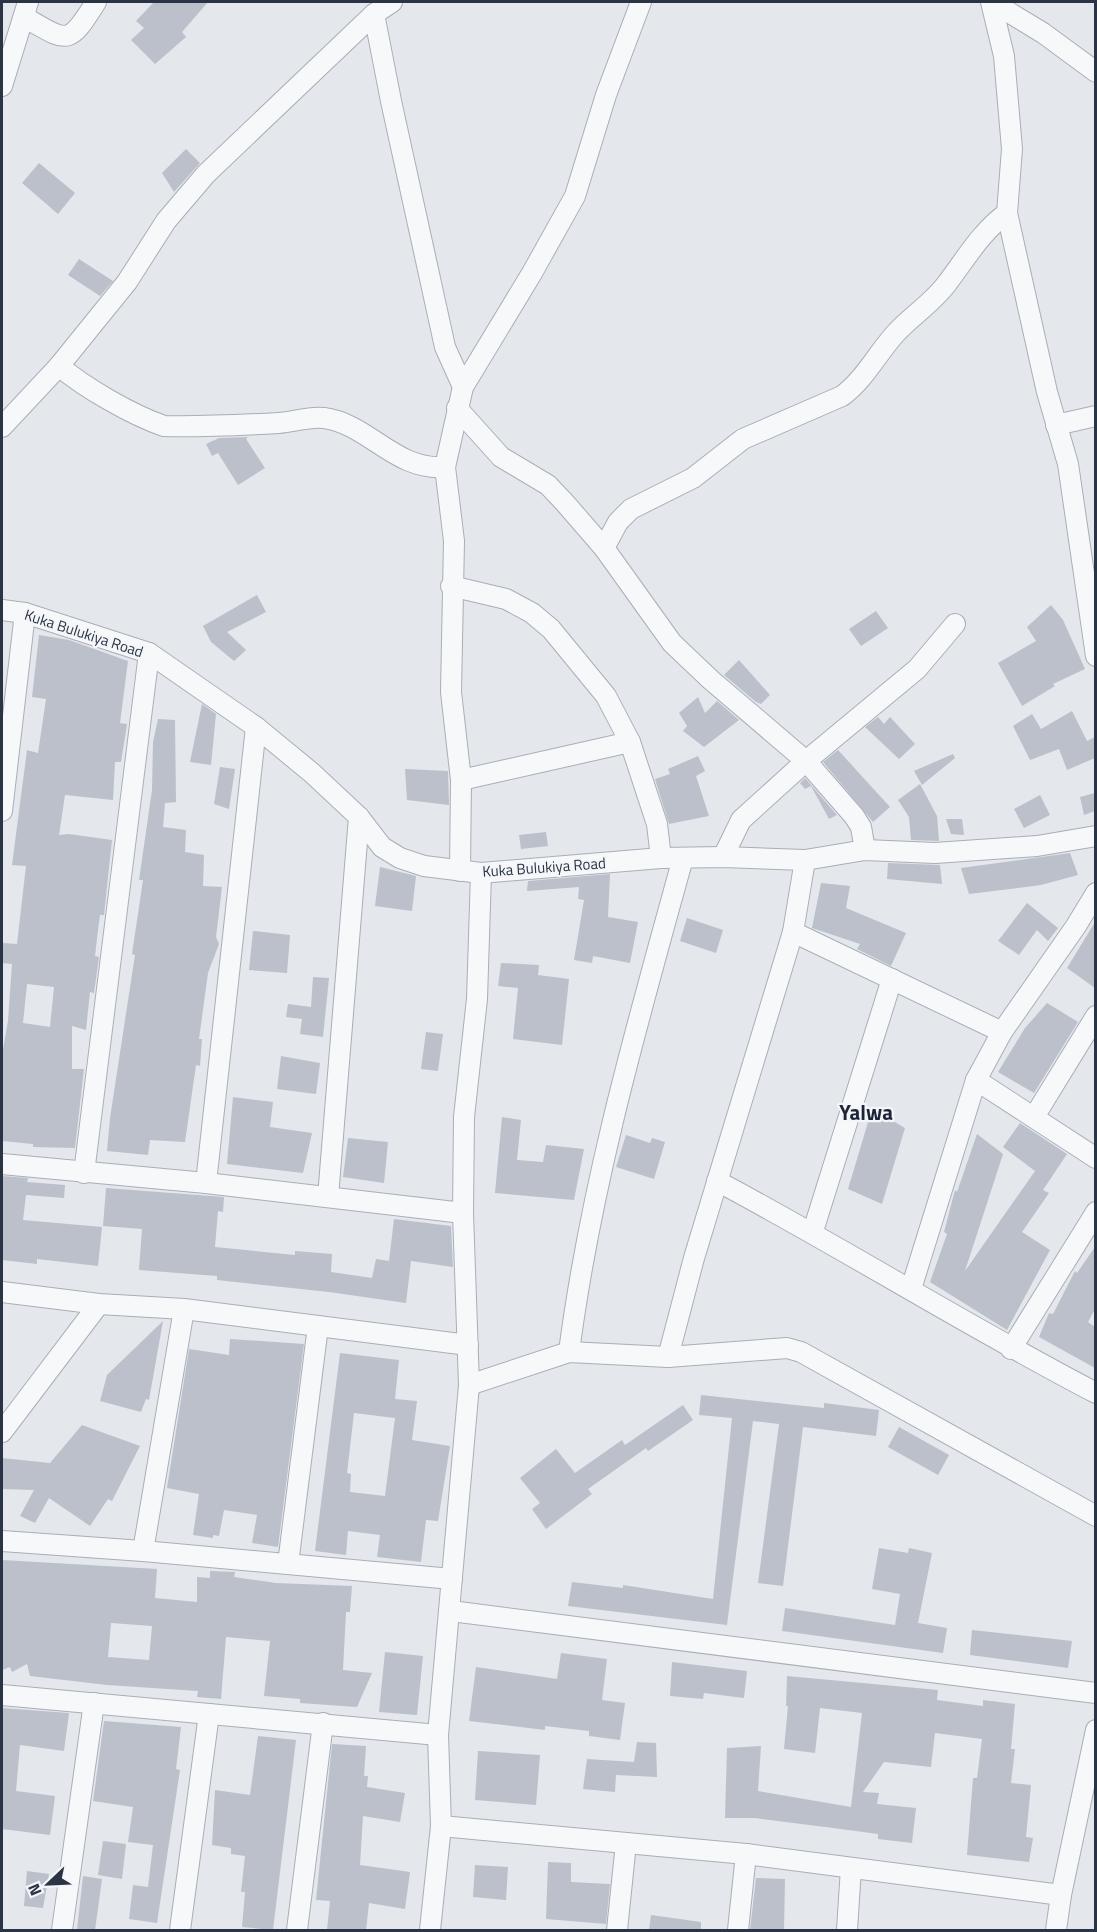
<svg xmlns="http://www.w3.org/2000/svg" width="1097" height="1932" font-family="'Titillium Web',sans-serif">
  <rect width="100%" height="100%" fill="#e4e7ec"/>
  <g fill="#bbc0ca" fill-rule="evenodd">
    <polygon points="154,2 208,2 182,32 186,37 155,64 131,40 144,28 136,21"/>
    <polygon points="186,149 200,163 174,192 162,173"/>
    <polygon points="39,163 75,193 58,214 22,183"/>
    <polygon points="79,259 113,281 100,296 68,275"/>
    <polygon points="248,437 246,439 265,468 238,485 218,453 212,456 206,444 219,438"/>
    <polygon points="257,595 266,612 227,632 246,650 234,661 211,642 203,626"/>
    <polygon points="1051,605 1063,620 1085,669 1053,684 1055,686 1022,706 998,663 1036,641 1027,627"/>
    <polygon points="876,611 888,628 861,646 849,629"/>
    <path d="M39,635L69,640L128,661L120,723L127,724L121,762H115L113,800L65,795L59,835L69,834L112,840L104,915H100L98,930L95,956L99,957L94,993L90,992L86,1030L72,1026V1069H84L75,1148L33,1147V1144L2,1141V1055L8,1021L12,964L2,963V952L3,943L17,944L26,866L12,865L27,750L38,753L46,699L32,697ZM27,984L54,987L50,1027L23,1023Z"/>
    <polygon points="739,660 770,695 761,704 756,702 724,675"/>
    <polygon points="698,697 705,713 717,701 739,720 704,747 683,731 687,726 679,713"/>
    <polygon points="202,704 216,714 211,765 190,762"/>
    <polygon points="1072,711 1087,741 1095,737 1095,758 1067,770 1059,749 1030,760 1013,726 1032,714 1041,729"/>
    <polygon points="878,717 884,724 890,717 915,744 899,759 865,727"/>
    <polygon points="158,719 175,720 176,802 165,803 163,827 186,830 185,852 204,855 203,886 222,887 216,937 219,944 208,973 199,1039 202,1039 200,1066 196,1065 185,1142 150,1140 148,1155 107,1151 110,1118 135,955 132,954 143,880 139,880 152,790 153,742"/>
    <polygon points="838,750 890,807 873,822 823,762"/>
    <polygon points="953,754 955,758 922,785 914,771"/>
    <polygon points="698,756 705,771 696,776 709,816 669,824 655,779 670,774 668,769"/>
    <polygon points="220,767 235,769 229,809 214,804"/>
    <polygon points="405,769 448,771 449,805 407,800"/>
    <polygon points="805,778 837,815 829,819 811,786 805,789 800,783"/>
    <polygon points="920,784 937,816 939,841 911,840 909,817 898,800"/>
    <polygon points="1095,793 1095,811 1084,815 1080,797"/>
    <polygon points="1040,795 1050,815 1024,828 1014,809"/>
    <polygon points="946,819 962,819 964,835 951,834"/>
    <polygon points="546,832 548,846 521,849 519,835"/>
    <polygon points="1070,853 1078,875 1041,885 969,894 961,868"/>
    <polygon points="888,863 940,865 942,884 887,879"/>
    <polygon points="380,867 416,876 412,911 375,906"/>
    <polygon points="610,874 608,917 638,922 630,963 593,956 592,963 574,960 584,900 578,899 579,887 527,891 528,881"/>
    <polygon points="821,883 850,886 846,908 906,933 891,966 857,949 860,944 812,928"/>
    <polygon points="1027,903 1058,928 1048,941 1037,930 1019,955 998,941"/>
    <polygon points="687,918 723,930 716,953 680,941"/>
    <polygon points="1095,922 1095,988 1067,968"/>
    <polygon points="253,931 290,935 287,973 249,970"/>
    <polygon points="501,963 539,965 538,975 569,979 562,1045 513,1039 518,988 498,986"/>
    <polygon points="313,977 329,978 323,1037 300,1034 302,1019 286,1017 288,1004 311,1007"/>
    <polygon points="1047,1003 1078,1022 1034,1093 998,1072 1025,1028"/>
    <polygon points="426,1032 443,1034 438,1071 421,1069"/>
    <polygon points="281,1056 320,1063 316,1094 277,1089"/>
    <polygon points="233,1097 273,1102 270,1127 312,1133 303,1173 227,1164"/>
    <polygon points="872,1109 905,1128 882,1204 848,1189"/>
    <polygon points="502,1117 521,1120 517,1160 543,1162 546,1145 584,1149 574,1200 495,1193"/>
    <polygon points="1020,1123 1067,1154 1043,1190 1049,1193 1022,1232 1050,1250 1007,1330 930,1282 947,1234 944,1232 955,1190 957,1192 977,1134 1003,1154 965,1271 1035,1171 1003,1147"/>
    <polygon points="626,1135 650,1143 652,1138 665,1142 654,1179 616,1167"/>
    <polygon points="348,1138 388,1142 384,1183 343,1177"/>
    <polygon points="2,1176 28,1178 27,1182 65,1185 64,1198 26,1195 23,1220 102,1227 98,1266 37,1259 37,1264 2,1260"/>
    <polygon points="106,1188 224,1197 223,1212 218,1211 215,1247 295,1255 295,1251 332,1254 331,1272 372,1278 376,1259 389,1261 394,1219 451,1226 453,1267 411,1261 406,1303 329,1292 217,1280 217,1276 139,1270 142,1229 103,1226"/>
    <polygon points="1095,1247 1095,1309 1088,1322 1095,1327 1095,1368 1039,1337 1049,1313 1053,1314 1075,1271 1077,1273"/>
    <polygon points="163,1321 149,1400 146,1399 141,1412 100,1401 107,1375"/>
    <polygon points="230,1339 304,1344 278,1547 252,1543 257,1515 224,1510 219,1536 213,1535 213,1538 193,1535 199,1494 167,1488 189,1349 229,1355"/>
    <path d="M340,1353L399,1360L395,1399L417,1401L412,1440L450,1446L438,1521L426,1520L421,1562L377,1557L380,1535L348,1531L346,1555L315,1551ZM354,1413L395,1418L385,1496L350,1492L351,1474L347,1473Z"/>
    <polygon points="701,1395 824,1408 824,1403 879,1410 876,1436 803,1427 783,1586 758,1583 779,1424 753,1421 727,1625 568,1606 572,1582 623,1588 623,1585 713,1599 732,1418 699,1415"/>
    <polygon points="683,1405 693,1420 648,1451 646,1448 588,1489 592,1494 546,1529 532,1509 540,1503 520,1478 556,1449 575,1473 622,1440 625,1445"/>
    <polygon points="82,1425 140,1446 112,1501 108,1499 90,1526 49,1498 35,1523 20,1516 34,1490 2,1489 2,1458 50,1463"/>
    <polygon points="899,1427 949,1455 938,1475 888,1447"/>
    <polygon points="879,1548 908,1553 909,1548 932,1553 918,1623 947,1628 943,1653 782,1631 785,1608 895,1625 900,1594 872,1589"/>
    <path d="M2,1560L157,1569L155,1598L197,1602V1577L210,1578V1571L235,1572L234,1577L276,1583L352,1586L350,1612H346L343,1670L372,1673L357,1707L300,1703V1699L264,1696L270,1641L226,1637L221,1699L197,1697L198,1691L107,1685L30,1676L27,1664L12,1672L10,1667L2,1670ZM111,1623L152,1626L149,1660L108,1657Z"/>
    <polygon points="972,1630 1072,1641 1068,1668 970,1655"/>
    <polygon points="385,1652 423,1656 417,1715 379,1712"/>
    <polygon points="561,1653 607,1659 602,1700 625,1703 620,1740 589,1736 589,1731 545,1726 545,1730 469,1721 476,1667 557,1679"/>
    <polygon points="672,1662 747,1671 744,1698 704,1693 703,1699 670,1696"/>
    <polygon points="787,1676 938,1690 937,1700 983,1706 983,1700 1015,1704 1011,1749 1015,1749 1011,1783 1031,1785 1026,1837 1033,1838 1029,1862 967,1855 973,1778 977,1778 982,1739 935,1733 931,1767 884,1762 863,1792 879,1793 877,1804 916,1808 912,1843 878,1839 878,1834 833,1828 755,1818 725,1818 727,1748 761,1746 758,1791 851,1807 862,1713 820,1708 815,1753 784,1749 788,1706 786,1706"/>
    <polygon points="2,1708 69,1713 64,1751 20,1745 16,1791 55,1796 50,1835 2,1829"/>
    <polygon points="104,1721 181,1727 176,1769 180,1770 157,1923 129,1919 133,1885 148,1887 153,1845 128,1842 133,1807 93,1801"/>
    <polygon points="258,1736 296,1740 273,1930 242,1927 245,1892 241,1892 245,1856 231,1854 231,1848 212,1845 215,1790 250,1795"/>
    <polygon points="637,1742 656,1743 657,1777 616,1775 615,1792 583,1789 587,1759 634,1762"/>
    <polygon points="332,1744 366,1746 364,1776 368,1776 367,1787 405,1793 400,1822 363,1816 360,1865 410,1872 405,1909 369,1903 366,1930 327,1930 330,1901 316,1900"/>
    <polygon points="478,1751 540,1755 536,1805 475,1800"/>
    <polygon points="103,1841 126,1844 122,1879 98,1875"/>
    <polygon points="548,1862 571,1863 571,1882 610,1884 606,1924 546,1919"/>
    <polygon points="475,1865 508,1867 506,1900 473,1897"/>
    <polygon points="27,1871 49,1874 43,1908 24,1906"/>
    <polygon points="83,1876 102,1879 95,1930 77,1930"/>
    <polygon points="756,1878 785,1879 784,1930 750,1930"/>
    <polygon points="651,1915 701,1922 701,1930 649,1930"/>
  </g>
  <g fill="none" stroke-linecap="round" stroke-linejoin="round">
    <g stroke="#a9aeb7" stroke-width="22">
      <g id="street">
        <polyline points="991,2 1004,56 1012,149 1007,213 1047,392 1068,464 1096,656"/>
        <polyline points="992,2 1043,33 1096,72"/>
        <polyline points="374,14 391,101 445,347 463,387"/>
        <path d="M24,17C68,42 68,47 96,2"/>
        <polyline points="2,86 28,2"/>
        <path d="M59,366C85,388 132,415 164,426C203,427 241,425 279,423C293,422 310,416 324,418C369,424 395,471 445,467"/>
        <polyline points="457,408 501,457 548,485 565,503 604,548 672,643 711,680 806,761 854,816 861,827 865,850"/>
        <polyline points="1056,425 1096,416"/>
        <polyline points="2,427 59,366 127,282 166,221 206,174 374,14 392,2"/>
        <path d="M604,548L618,522L631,509L693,478L743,439L842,396C864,380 877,354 895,334C911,316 934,302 948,282C967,257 981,232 1007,213"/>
        <polyline points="451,586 506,599 532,613 551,629 606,696 630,742 657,824 661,858"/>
        <polyline points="2,610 25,613 149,653 256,727 312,773 359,817 382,847 400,858 424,866 481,873 661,858 723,857 805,860 865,850 935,853 1037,846 1096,836"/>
        <polyline points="461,780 630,742"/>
        <polyline points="2,811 25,613"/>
        <polyline points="723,857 741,820 806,761 917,669 955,624"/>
        <polyline points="460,871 461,780 451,692 454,541 445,467 463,387 532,273 575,196 606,95 641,2"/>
        <polyline points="793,932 1002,1032"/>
        <polyline points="976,1080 1096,1158"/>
        <polyline points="1034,1117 1096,1016"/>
        <polyline points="2,1164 206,1183 463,1213"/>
        <polyline points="84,1173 149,653"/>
        <path d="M717,1181C845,1249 967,1326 1096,1393"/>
        <polyline points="206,1183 256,727"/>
        <polyline points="328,1197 359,817"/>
        <polyline points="813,1231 892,979"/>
        <polyline points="911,1289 976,1080 1002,1032 1076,926 1096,893"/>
        <polyline points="2,1292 99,1304 184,1309 468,1345"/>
        <polyline points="1011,1349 1096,1212"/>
        <path d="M569,1352C591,1183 638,1021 683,858"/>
        <polyline points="668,1357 694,1258 793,932 805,860"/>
        <polyline points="469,1385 569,1352 668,1357 787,1348 801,1352 1096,1516"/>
        <polyline points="2,1432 99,1304"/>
        <polyline points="2,1541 143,1551 452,1579"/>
        <polyline points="143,1551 184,1309"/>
        <polyline points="288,1564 318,1326"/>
        <polyline points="451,1611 1096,1693"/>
        <polyline points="2,1695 438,1735"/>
        <polyline points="441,1826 746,1854 1061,1895"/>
        <polyline points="62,1930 94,1703"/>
        <polyline points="180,1930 209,1714"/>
        <polyline points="297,1930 323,1723"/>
        <polyline points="430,1930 441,1826 438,1735 469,1385 463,1213 464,1117 477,999 481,873"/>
        <polyline points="617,1930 626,1843"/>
        <polyline points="738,1930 746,1854"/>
        <polyline points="847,1930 851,1868"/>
        <polyline points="1056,1930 1061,1895 1096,1730"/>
      </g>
    </g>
    <use href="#street" stroke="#f7f8fa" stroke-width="20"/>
  </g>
  <g text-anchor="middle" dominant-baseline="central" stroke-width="4.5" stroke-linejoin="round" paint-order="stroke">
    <g font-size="15" fill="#2b3445" stroke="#f4f6f9">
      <text transform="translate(84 633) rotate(18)">Kuka Bulukiya Road</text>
      <text transform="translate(544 867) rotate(-4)">Kuka Bulukiya Road</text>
    </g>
    <g font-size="21" font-weight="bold" fill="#1d2536" stroke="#f4f6f9">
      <text x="866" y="1112">Yalwa</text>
    </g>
  </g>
  <rect width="1097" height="1932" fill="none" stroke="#2b3445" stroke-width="6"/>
  <g transform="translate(48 1884) rotate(247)" stroke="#f4f6f9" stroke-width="4.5" paint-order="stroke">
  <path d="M0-4.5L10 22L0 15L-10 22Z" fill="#2b3445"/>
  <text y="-9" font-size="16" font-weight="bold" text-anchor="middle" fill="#2b3445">N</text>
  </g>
</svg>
